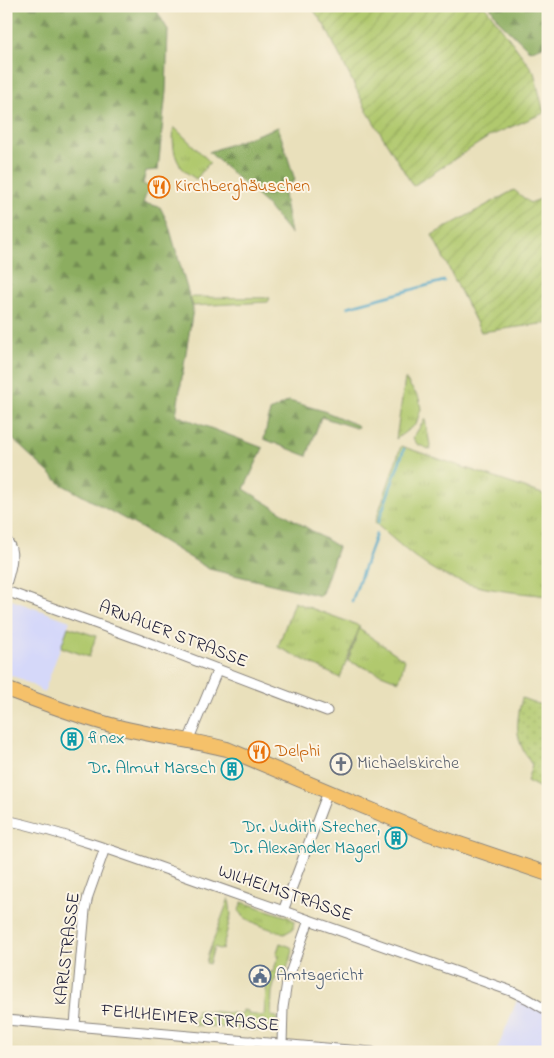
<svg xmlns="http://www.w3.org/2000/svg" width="554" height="1058" font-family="'Indie Flower',sans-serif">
  <defs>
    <pattern id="grass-tufts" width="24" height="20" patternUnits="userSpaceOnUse" patternTransform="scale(1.25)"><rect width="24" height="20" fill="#b1c96e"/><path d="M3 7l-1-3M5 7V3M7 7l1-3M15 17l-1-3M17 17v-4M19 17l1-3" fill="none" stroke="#98ac60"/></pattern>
    <pattern id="forest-firs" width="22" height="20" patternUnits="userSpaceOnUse" patternTransform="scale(1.25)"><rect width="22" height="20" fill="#8cad61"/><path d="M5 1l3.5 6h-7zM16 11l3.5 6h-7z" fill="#728c51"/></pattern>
    <pattern id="park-dots" width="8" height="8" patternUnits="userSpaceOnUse" patternTransform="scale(1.25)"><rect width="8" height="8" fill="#b1c96e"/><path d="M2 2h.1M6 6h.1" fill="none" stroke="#98ac60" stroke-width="1.8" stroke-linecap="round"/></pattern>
    <pattern id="garden-furrows" width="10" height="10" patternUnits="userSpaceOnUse" patternTransform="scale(1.25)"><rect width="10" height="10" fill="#b1c96e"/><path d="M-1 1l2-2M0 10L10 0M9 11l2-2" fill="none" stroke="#98ac60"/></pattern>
  </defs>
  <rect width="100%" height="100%" fill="#fcf5e5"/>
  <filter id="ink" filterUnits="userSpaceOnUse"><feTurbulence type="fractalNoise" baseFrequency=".02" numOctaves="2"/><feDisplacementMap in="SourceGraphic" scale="10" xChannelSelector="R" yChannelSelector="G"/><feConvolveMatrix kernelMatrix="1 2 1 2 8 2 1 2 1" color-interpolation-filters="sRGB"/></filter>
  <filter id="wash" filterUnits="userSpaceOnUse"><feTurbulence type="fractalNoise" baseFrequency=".0096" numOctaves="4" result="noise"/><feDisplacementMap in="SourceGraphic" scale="20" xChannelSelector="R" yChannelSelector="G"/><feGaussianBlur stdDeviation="1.12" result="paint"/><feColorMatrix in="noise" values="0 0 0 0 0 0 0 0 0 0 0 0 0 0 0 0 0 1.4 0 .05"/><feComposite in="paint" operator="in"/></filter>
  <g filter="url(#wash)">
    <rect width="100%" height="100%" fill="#e9e0bb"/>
    <g fill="#d5d8f9">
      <polygon points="6,598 70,621 44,692 21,679 6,674"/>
      <polygon points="518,998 548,1013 548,1052 496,1052"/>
    </g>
    <g fill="url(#grass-tufts)" stroke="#6a7654">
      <path d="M174,127L210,162L196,179C192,176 186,173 183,169C173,158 172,141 174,127Z"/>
      <polygon points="190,297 270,298 268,302 193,306"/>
      <polygon points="405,379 419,398 421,409 416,424 396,439"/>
      <polygon points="425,419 431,450 417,444 413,438"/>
      <path d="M401,446L548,496V596C514,592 477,590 446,576C419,564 397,542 375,523Z"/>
      <polygon points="294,602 360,626 340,678 278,647"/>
      <polygon points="359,629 405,660 399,681 348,661"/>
      <polygon points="229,898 231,915 222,950 214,947 209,964 206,963 208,955"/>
      <path d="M242,902L288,917L294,921L293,929L284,934C274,930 246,922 240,913C238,909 241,906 242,902Z"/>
      <polygon points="280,943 291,947 293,951 285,974 277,973 272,992 271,1016 277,1017 275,1032 194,1025 197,1010 242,1014 243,1010 248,1011 248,1014 264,1016 267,979 270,972 273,972 279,955 276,955"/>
    </g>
    <g fill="url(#forest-firs)" stroke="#57684e">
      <polygon points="6,6 154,6 168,30 166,91 158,170 146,171 143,184 149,187 143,203 160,207 168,223 193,309 176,415 263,448 244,489 338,547 321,596 209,569 141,528 61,484 6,433"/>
      <polygon points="490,6 548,6 548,44 530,51 498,20"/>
      <polygon points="278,127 295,180 283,189 291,234 265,203 209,152"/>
      <polygon points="289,401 324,411 357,425 358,427 356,428 321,417 307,456 264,439 270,411"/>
    </g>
    <path fill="url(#park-dots)" stroke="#6a7654" d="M522,698L538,704H548V792L527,781L532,765C515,740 515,727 522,698Z"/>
    <g fill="url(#garden-furrows)" stroke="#6a7654">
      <polygon points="311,6 485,6 534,72 544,113 490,136 413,186 367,111 326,28"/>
      <polygon points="514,190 530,203 548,196 548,323 481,332 432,235"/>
    </g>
    <polygon fill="#b1c96e" stroke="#6a7654" points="68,627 96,636 89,657 61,647"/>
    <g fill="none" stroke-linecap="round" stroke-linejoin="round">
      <g stroke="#4aa5c8" stroke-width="2.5">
        <polyline points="347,307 444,281"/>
        <polyline points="378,523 404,449"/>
        <polyline points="352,601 376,534"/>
      </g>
    </g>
  </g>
  <g filter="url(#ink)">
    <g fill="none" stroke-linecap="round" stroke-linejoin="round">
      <g stroke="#86817b" stroke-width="11">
        <g id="street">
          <path d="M6,540C17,551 10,571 6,584"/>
          <polyline points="6,591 144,641 327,711"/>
          <polyline points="188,741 218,669"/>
          <path d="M6,820C74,835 139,860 204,883C307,919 409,955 511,991L528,999L548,1011"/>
          <polyline points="283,911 328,792"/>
          <polyline points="6,1020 372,1052"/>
          <polyline points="75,1025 85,910 88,896 105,848"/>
          <polyline points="282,1044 283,1008 287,982 309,920"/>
          <polyline points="249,1052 251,1041"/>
        </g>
      </g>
      <g stroke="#86817b" stroke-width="16">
        <path id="primary" d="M6,689C41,702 76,716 111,725C149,736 189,739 227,749L424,832L548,874"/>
      </g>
      <use href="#street" stroke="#fff" stroke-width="9"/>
      <use href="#primary" stroke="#f5c16b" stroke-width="14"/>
    </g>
  </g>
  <defs>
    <g id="restaurant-ring" transform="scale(1.125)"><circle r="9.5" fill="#fcf5e5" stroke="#e8710a" stroke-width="1.5"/><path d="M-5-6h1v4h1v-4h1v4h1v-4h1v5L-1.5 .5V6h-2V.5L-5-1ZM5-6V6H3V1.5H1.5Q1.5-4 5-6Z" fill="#e8710a"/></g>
    <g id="building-ring" transform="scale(1.125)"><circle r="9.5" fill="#fcf5e5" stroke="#0f9aa8" stroke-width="1.5"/><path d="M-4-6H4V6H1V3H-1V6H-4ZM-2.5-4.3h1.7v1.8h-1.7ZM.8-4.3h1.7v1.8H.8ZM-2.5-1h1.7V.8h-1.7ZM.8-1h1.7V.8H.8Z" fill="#0f9aa8"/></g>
    <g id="church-ring" transform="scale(1.125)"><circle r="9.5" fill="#fcf5e5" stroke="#6b7280" stroke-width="1.5"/><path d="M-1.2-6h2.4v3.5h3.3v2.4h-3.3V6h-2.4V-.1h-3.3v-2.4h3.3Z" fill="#6b7280"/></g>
    <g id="civic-ring" transform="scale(1.125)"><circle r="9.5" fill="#fcf5e5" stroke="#5c6f8a" stroke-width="1.5"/><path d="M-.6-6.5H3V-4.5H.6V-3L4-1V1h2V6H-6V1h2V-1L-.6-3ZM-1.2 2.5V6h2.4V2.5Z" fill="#5c6f8a"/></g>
  </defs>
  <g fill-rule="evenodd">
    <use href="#restaurant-ring" x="159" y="187"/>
    <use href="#building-ring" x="72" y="739"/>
    <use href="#restaurant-ring" x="259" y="752"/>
    <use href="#church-ring" x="341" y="764"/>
    <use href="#building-ring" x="232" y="769"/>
    <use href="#building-ring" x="396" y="838"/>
    <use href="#civic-ring" x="260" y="976"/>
  </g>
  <g text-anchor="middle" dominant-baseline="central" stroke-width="4" stroke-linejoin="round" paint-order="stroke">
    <g font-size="18" fill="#c56008" stroke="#fcf5e5" text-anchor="start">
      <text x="175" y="187">Kirchberghäuschen</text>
      <text x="275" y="752">Delphi</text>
    </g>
    <g font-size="18" fill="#22223b" stroke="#fcf5e5">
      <text transform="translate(173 635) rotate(21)">ARNAUER STRASSE</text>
      <text transform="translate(285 894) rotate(19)">WILHELMSTRASSE</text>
      <text transform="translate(68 949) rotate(-83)">KARLSTRASSE</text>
      <text transform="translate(190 1019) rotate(5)">FEHLHEIMER STRASSE</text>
    </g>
    <g font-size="18" fill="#0d838f" stroke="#fcf5e5" text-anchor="end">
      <text x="88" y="739" text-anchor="start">finex</text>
      <text x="216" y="769">Dr. Almut Marsch</text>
      <text x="380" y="828">Dr. Judith Stecher,<tspan x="380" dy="21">Dr. Alexander Magerl</tspan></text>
    </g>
    <g font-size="18" fill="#5b616d" stroke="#fcf5e5" text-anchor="start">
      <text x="357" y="764">Michaelskirche</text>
    </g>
    <g font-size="18" fill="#4e5e75" stroke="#fcf5e5" text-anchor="start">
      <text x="276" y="976">Amtsgericht</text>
    </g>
  </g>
  <rect width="554" height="1058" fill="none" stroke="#fcf5e5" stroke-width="25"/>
</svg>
